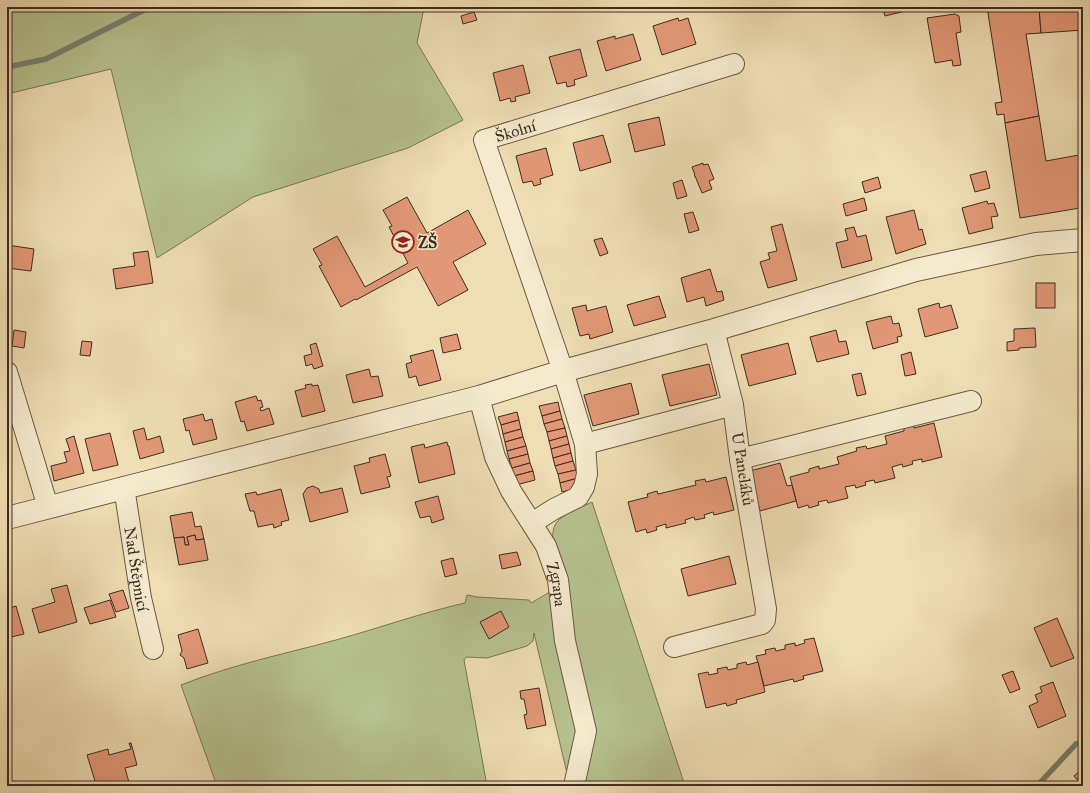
<svg xmlns="http://www.w3.org/2000/svg" width="1090" height="793" font-family="'IM FELL Great Primer',serif">
  <rect width="100%" height="100%" fill="#efdeb3"/>
  <filter id="stains"><feTurbulence type="fractalNoise" baseFrequency=".005" numOctaves="4"/><feColorMatrix values="0 0 0 0 .2 0 0 0 0 .09 0 0 0 0 .02 0 0 0 .5 -.17"/></filter>
  <radialGradient id="worn" r=".72"><stop offset=".6" stop-color="#630" stop-opacity="0"/><stop offset="1" stop-color="#630" stop-opacity=".3"/></radialGradient>
  <g fill="#b6c28f" stroke="#7a7658">
    <polygon points="7,7 429,7 423,13 417,43 463,120 408,148 253,197 157,258 111,69 7,94"/>
    <path d="M592,502L685,786H570L534,633L533,641L527,646L487,658L466,657L464,660L487,786H217L181,685C231,665 284,654 336,640C379,628 421,613 465,603L467,595L477,597L529,600L531,603L567,582C561,564 542,532 561,518C570,511 583,507 592,502Z"/>
  </g>
  <g fill="none" stroke-linecap="round" stroke-linejoin="round">
    <g stroke="#768274" stroke-width="5.5">
      <polyline points="194,7 207,7"/>
      <polyline points="7,67 46,59 150,7"/>
      <polyline points="1037,786 1076,744 1083,742"/>
    </g>
  </g>
  <g fill="#e29876" stroke="#3f2b21">
    <polygon points="882,7 922,7 885,16"/>
    <polygon points="987,7 1039,7 1041,33 1026,34 1039,116 1005,123 1004,114 997,115 995,103 1002,102"/>
    <polygon points="1039,7 1083,7 1083,30 1041,33"/>
    <polygon points="474,12 477,20 463,24 461,16"/>
    <polygon points="955,14 959,16 961,32 956,33 961,65 953,66 952,60 935,63 927,18"/>
    <polygon points="678,18 679,21 688,18 696,44 662,55 653,26"/>
    <polygon points="633,34 641,60 606,71 597,41 615,36 615,39"/>
    <polygon points="580,49 587,76 574,80 575,85 567,87 566,82 557,84 549,57"/>
    <polygon points="523,65 530,93 515,97 516,101 511,102 510,98 500,101 493,73"/>
    <polygon points="1039,116 1046,161 1079,155 1083,180 1080,208 1020,218 1005,123"/>
    <polygon points="659,117 665,145 635,152 628,124"/>
    <polygon points="603,135 611,162 580,171 573,143"/>
    <polygon points="546,148 553,175 540,179 541,184 534,186 532,181 523,183 516,156"/>
    <polygon points="703,163 703,165 708,164 714,179 709,181 712,189 702,193 695,176 694,176 695,175 692,167"/>
    <polygon points="986,171 990,188 975,192 970,175"/>
    <polygon points="878,177 881,188 865,193 862,182"/>
    <polygon points="682,180 687,196 677,199 673,183"/>
    <polygon points="1083,185 1083,210 1080,210 1080,208"/>
    <polygon points="407,197 427,233 468,210 486,244 453,262 468,290 438,306 417,267 356,300 355,299 341,307 319,266 322,265 313,249 337,236 365,287 408,263 389,227 392,226 383,210"/>
    <polygon points="864,198 867,210 846,216 843,204"/>
    <polygon points="987,201 988,204 994,203 998,216 991,217 993,228 969,234 962,208"/>
    <polygon points="914,210 919,230 922,229 926,244 896,254 886,217"/>
    <polygon points="693,212 699,230 689,233 684,214"/>
    <polygon points="782,224 797,280 768,288 760,262 770,259 768,253 777,251 771,227"/>
    <polygon points="854,227 857,237 866,235 872,260 842,268 836,243 848,240 845,229"/>
    <polygon points="602,238 608,253 600,256 594,240"/>
    <polygon points="7,245 34,249 31,271 7,268"/>
    <polygon points="148,251 153,283 116,289 113,269 135,266 133,253"/>
    <polygon points="710,269 717,292 722,291 724,300 706,306 704,297 687,302 681,278"/>
    <polygon points="1080,276 1083,276 1083,314 1079,314"/>
    <rect x="1036" y="283" width="19" height="25"/>
    <polygon points="659,296 666,317 634,326 627,305"/>
    <polygon points="939,303 940,308 951,305 958,328 925,337 918,309"/>
    <polygon points="586,305 587,311 606,306 613,332 590,339 589,334 580,336 572,308"/>
    <polygon points="891,316 893,324 899,323 902,336 897,337 898,342 873,349 866,322"/>
    <polygon points="1035,328 1036,347 1019,348 1019,350 1007,351 1007,342 1014,341 1014,329"/>
    <polygon points="14,330 26,332 24,348 12,346"/>
    <polygon points="836,330 839,342 846,341 849,354 817,362 810,337"/>
    <polygon points="457,334 461,349 443,353 440,338"/>
    <polygon points="82,341 92,342 90,356 80,355"/>
    <polygon points="316,343 323,366 314,369 312,364 306,366 304,356 312,354 310,345"/>
    <polygon points="788,343 796,374 749,386 741,355"/>
    <polygon points="433,350 441,380 419,386 416,376 409,378 406,364 412,362 410,356"/>
    <polygon points="911,352 916,374 905,376 901,355"/>
    <polygon points="709,364 717,395 670,406 662,375"/>
    <polygon points="369,369 371,377 378,376 383,396 353,403 346,375"/>
    <polygon points="861,373 866,394 857,396 852,375"/>
    <polygon points="631,383 639,414 593,426 584,395"/>
    <polygon points="312,384 312,386 318,385 325,411 302,417 295,391 306,388 305,385"/>
    <polygon points="256,396 258,401 261,400 263,407 260,408 261,411 269,408 274,424 247,431 244,421 241,422 235,402"/>
    <polygon points="558,402 560,411 542,416 539,406"/>
    <polygon points="560,411 562,419 544,424 542,416"/>
    <polygon points="517,412 519,420 501,425 498,417"/>
    <polygon points="203,414 205,421 212,419 217,439 193,445 189,430 186,431 183,419"/>
    <polygon points="562,419 565,428 547,432 544,424"/>
    <polygon points="519,420 521,429 503,434 501,425"/>
    <polygon points="934,423 942,457 922,462 922,459 912,461 913,464 903,467 902,464 892,467 895,478 875,483 874,480 865,482 866,485 856,488 855,485 845,487 848,498 828,503 827,500 818,502 819,505 809,508 808,505 798,508 790,477 809,472 809,469 819,466 819,469 839,464 837,457 857,451 856,448 866,446 867,449 887,444 885,436 904,431 904,428 914,425 914,428"/>
    <polygon points="144,428 147,440 160,436 164,452 140,459 133,431"/>
    <polygon points="565,428 567,436 549,441 547,432"/>
    <polygon points="521,429 523,437 505,442 503,434"/>
    <polygon points="110,433 118,465 93,471 85,439"/>
    <polygon points="74,436 84,473 54,481 51,466 67,462 64,452 70,451 66,439"/>
    <polygon points="567,436 569,444 551,449 549,441"/>
    <polygon points="523,437 526,446 507,451 505,442"/>
    <polygon points="447,442 448,446 449,446 455,474 419,483 411,447 424,444 425,448"/>
    <polygon points="569,444 571,453 553,458 551,449"/>
    <polygon points="526,446 528,454 509,459 507,451"/>
    <polygon points="571,453 573,461 555,466 553,458"/>
    <polygon points="385,454 391,476 387,477 390,487 361,494 354,466 370,462 369,458"/>
    <polygon points="528,454 530,463 512,468 509,459"/>
    <polygon points="573,461 576,470 558,474 555,466"/>
    <polygon points="530,463 533,471 514,476 512,468"/>
    <polygon points="780,463 787,486 792,485 796,501 760,511 750,471"/>
    <polygon points="576,470 578,478 560,483 558,474"/>
    <polygon points="533,471 535,480 516,485 514,476"/>
    <polygon points="726,477 734,510 714,515 713,512 704,515 705,518 695,520 694,517 685,520 686,523 666,528 666,524 656,527 657,530 647,533 646,529 636,532 628,502 648,497 647,494 657,491 658,494 696,485 695,481 705,479 706,482"/>
    <polygon points="578,478 580,487 562,492 560,483"/>
    <polygon points="313,486 319,489 320,493 342,488 348,512 310,522 303,494 307,488"/>
    <polygon points="281,489 289,520 281,522 282,525 274,528 273,524 258,527 254,511 250,511 245,494 256,492 257,495"/>
    <polygon points="438,496 444,519 432,523 430,516 420,518 415,502"/>
    <polygon points="192,512 195,527 201,526 204,539 196,540 195,535 187,537 189,545 185,545 184,537 174,538 170,516"/>
    <polygon points="195,535 196,540 204,539 208,560 179,565 174,538 184,537 185,545 189,545 187,537"/>
    <polygon points="517,552 521,565 502,569 499,555"/>
    <polygon points="729,556 736,584 688,596 681,569"/>
    <polygon points="453,558 457,574 445,577 441,561"/>
    <polygon points="67,585 77,622 39,633 32,609 55,602 51,589"/>
    <polygon points="123,590 129,608 116,612 109,594"/>
    <polygon points="110,600 116,617 90,624 84,608"/>
    <polygon points="16,606 24,634 7,638 7,609"/>
    <polygon points="501,611 509,627 489,639 480,622"/>
    <polygon points="1057,618 1074,658 1051,667 1034,628"/>
    <polygon points="198,629 208,663 187,669 184,658 180,655 182,651 178,635"/>
    <polygon points="814,638 823,671 803,676 804,679 794,682 793,679 764,686 756,656 766,654 765,650 775,648 776,651 785,649 785,645 795,643 795,646 805,643 804,640"/>
    <polygon points="746,662 747,665 758,662 765,692 736,700 737,703 727,706 726,703 706,708 698,674 708,672 709,675 718,673 717,669 727,667 728,670 737,668 737,664"/>
    <polygon points="1013,671 1020,689 1010,693 1002,675"/>
    <polygon points="1053,682 1066,716 1038,728 1029,706 1038,702 1035,695 1042,692 1040,687"/>
    <polygon points="539,688 546,725 527,729 524,715 527,714 524,699 521,699 520,691"/>
    <polygon points="129,743 131,743 137,765 125,768 130,786 94,786 93,782 95,781 87,755 108,749 109,755 131,749"/>
    <polygon points="1083,768 1083,786 1074,776"/>
  </g>
  <g fill="none" stroke-linecap="round" stroke-linejoin="round">
    <g stroke="#6b5846" stroke-width="22">
      <g id="minor">
        <polyline points="7,372 48,507"/>
        <path id="s1" d="M479,397L495,457L511,491L546,546L558,580L565,641L586,731L574,786"/>
        <polyline points="585,444 733,405"/>
        <polyline points="740,459 971,401"/>
        <path id="s2" d="M124,487L141,598L153,649"/>
        <path id="s3" d="M532,523L554,509L578,497L584,487L587,474L585,444L563,371L484,140L734,64"/>
        <polyline points="674,647 762,624 765,620 766,609 740,459 733,405 714,330"/>
      </g>
    </g>
    <g stroke="#6b5846" stroke-width="24">
      <polyline id="tertiary" points="7,518 479,397 563,371 714,330 916,270 1036,244 1083,240"/>
    </g>
    <use href="#minor" stroke="#f5eace" stroke-width="20"/>
    <use href="#tertiary" stroke="#f5eace" stroke-width="22"/>
  </g>
  <defs>
    <g id="school-ring" transform="scale(1.15)"><circle r="9.5" fill="#f5eace" stroke="#8f2418" stroke-width="1.5"/><path d="M0-5L7-2L0 1L-7-2ZM-4 1L0 2.5L4 1V4Q0 6-4 4Z" fill="#8f2418"/></g>
  </defs>
  <g fill-rule="evenodd">
    <use href="#school-ring" x="403" y="242"/>
  </g>
  <g text-anchor="middle" dominant-baseline="central" stroke-width="3" stroke-linejoin="round" paint-order="stroke">
    <g font-size="16" fill="#3f2b21" stroke="#f5eace">
      <text stroke="none"><textPath href="#s3" startOffset="461">Školní</textPath></text>
      <text transform="translate(743 469) rotate(81)">U Paneláků</text>
      <text stroke="none"><textPath href="#s2" startOffset="83">Nad Štěpnicí</textPath></text>
      <text stroke="none"><textPath href="#s1" startOffset="205">Zgrapa</textPath></text>
    </g>
    <g font-size="16" font-weight="bold" fill="#3f2b21" stroke="#f5eace" text-anchor="start">
      <text x="418" y="242">ZŠ</text>
    </g>
  </g>
  <rect width="1090" height="793" fill="none" stroke="#efdeb3" stroke-width="24"/>
  <rect x="8" y="8" width="1074" height="777" fill="none" stroke="#3f2b21" stroke-width="2"/>
  <rect x="12" y="12" width="1066" height="769" fill="none" stroke="#3f2b21"/>
  <rect width="100%" height="100%" filter="url(#stains)"/>
  <rect width="100%" height="100%" fill="url(#worn)"/>
</svg>
